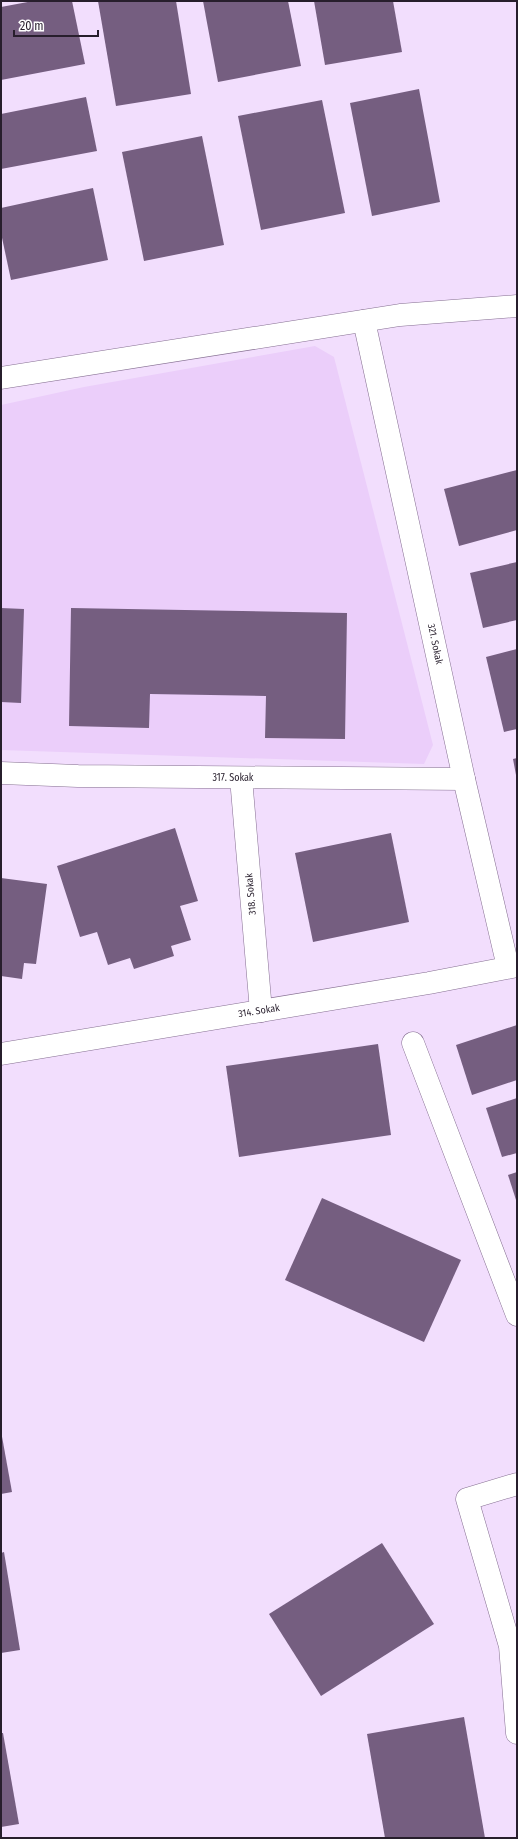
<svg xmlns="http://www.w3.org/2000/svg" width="518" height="1839" font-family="'Fira Sans Condensed',sans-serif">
  <rect width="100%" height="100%" fill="#f2defd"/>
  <polygon fill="#ebcefa" points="315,346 334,357 433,745 424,764 1,750 1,405 84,387"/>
  <g fill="#755e80">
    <polygon points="33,1 72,1 85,64 1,80 1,7"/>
    <polygon points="98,1 176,1 191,94 116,106"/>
    <polygon points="203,1 288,1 301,66 218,82"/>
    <polygon points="314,1 393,1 402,52 325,65"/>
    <polygon points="419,89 440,202 372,216 350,103"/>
    <polygon points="86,97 97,151 1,169 1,114"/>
    <polygon points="322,100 345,213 261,230 238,116"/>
    <polygon points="202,136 224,245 144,261 122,152"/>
    <polygon points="93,188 108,260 11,280 1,233 1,208"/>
    <polygon points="517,470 517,530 459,546 444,489"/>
    <polygon points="517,562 517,620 483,628 470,573"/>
    <polygon points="1,608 24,609 21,703 1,702"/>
    <polygon points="71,608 347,613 345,739 265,738 266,696 150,694 149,728 69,726"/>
    <polygon points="517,649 517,729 504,732 486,657"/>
    <polygon points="517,758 517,775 516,775 513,759"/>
    <polygon points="175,828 198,901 180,906 191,940 171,946 174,956 134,969 130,958 108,965 97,932 80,937 57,866"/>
    <polygon points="391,833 409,922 313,942 295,853"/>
    <polygon points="1,878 47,884 36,964 24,963 22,979 1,976"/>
    <polygon points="517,1025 517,1080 472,1095 456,1045"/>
    <polygon points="378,1044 391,1135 239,1157 226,1066"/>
    <polygon points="517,1098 517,1153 502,1157 486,1108"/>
    <polygon points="517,1172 517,1203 508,1175"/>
    <polygon points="322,1198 461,1260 424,1342 285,1280"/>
    <polygon points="1,1431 12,1492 1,1494"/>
    <polygon points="382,1543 434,1624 321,1696 269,1614"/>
    <polygon points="4,1552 20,1650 1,1653 1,1553"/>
    <polygon points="464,1717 485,1838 385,1838 367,1734"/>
    <polygon points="1,1733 3,1733 19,1824 1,1827"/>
  </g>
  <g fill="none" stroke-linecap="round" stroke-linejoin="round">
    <g stroke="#856f91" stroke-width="23">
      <g id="minor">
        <polyline points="364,321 464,779 508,967"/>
        <polyline points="1,773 78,776 464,779"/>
        <polyline points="241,778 261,1011"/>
        <polyline points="413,1043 517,1315"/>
        <polyline points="1,1054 429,983 517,966"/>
        <polyline points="517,1484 467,1499 510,1646 517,1733"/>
      </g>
    </g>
    <g stroke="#856f91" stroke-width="23">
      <polyline id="tertiary" points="1,378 400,315 517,306"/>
    </g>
    <use href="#minor" stroke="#fff" stroke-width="22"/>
    <use href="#tertiary" stroke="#fff" stroke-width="22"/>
  </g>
  <g text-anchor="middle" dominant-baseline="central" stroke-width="4" stroke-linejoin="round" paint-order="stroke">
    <g font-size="10" fill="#271e2c" stroke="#fff">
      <text transform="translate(435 644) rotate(78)">321. Sokak</text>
      <text x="233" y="778">317. Sokak</text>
      <text transform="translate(251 894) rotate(-95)">318. Sokak</text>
      <text transform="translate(259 1011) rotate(-9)">314. Sokak</text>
    </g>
  </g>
  <rect width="518" height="1839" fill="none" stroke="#271e2c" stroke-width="4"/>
  <path d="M14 30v6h84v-6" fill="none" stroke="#271e2c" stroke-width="2"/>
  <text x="20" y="30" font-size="12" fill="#271e2c" stroke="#ffffff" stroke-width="3" paint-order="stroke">20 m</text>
</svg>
